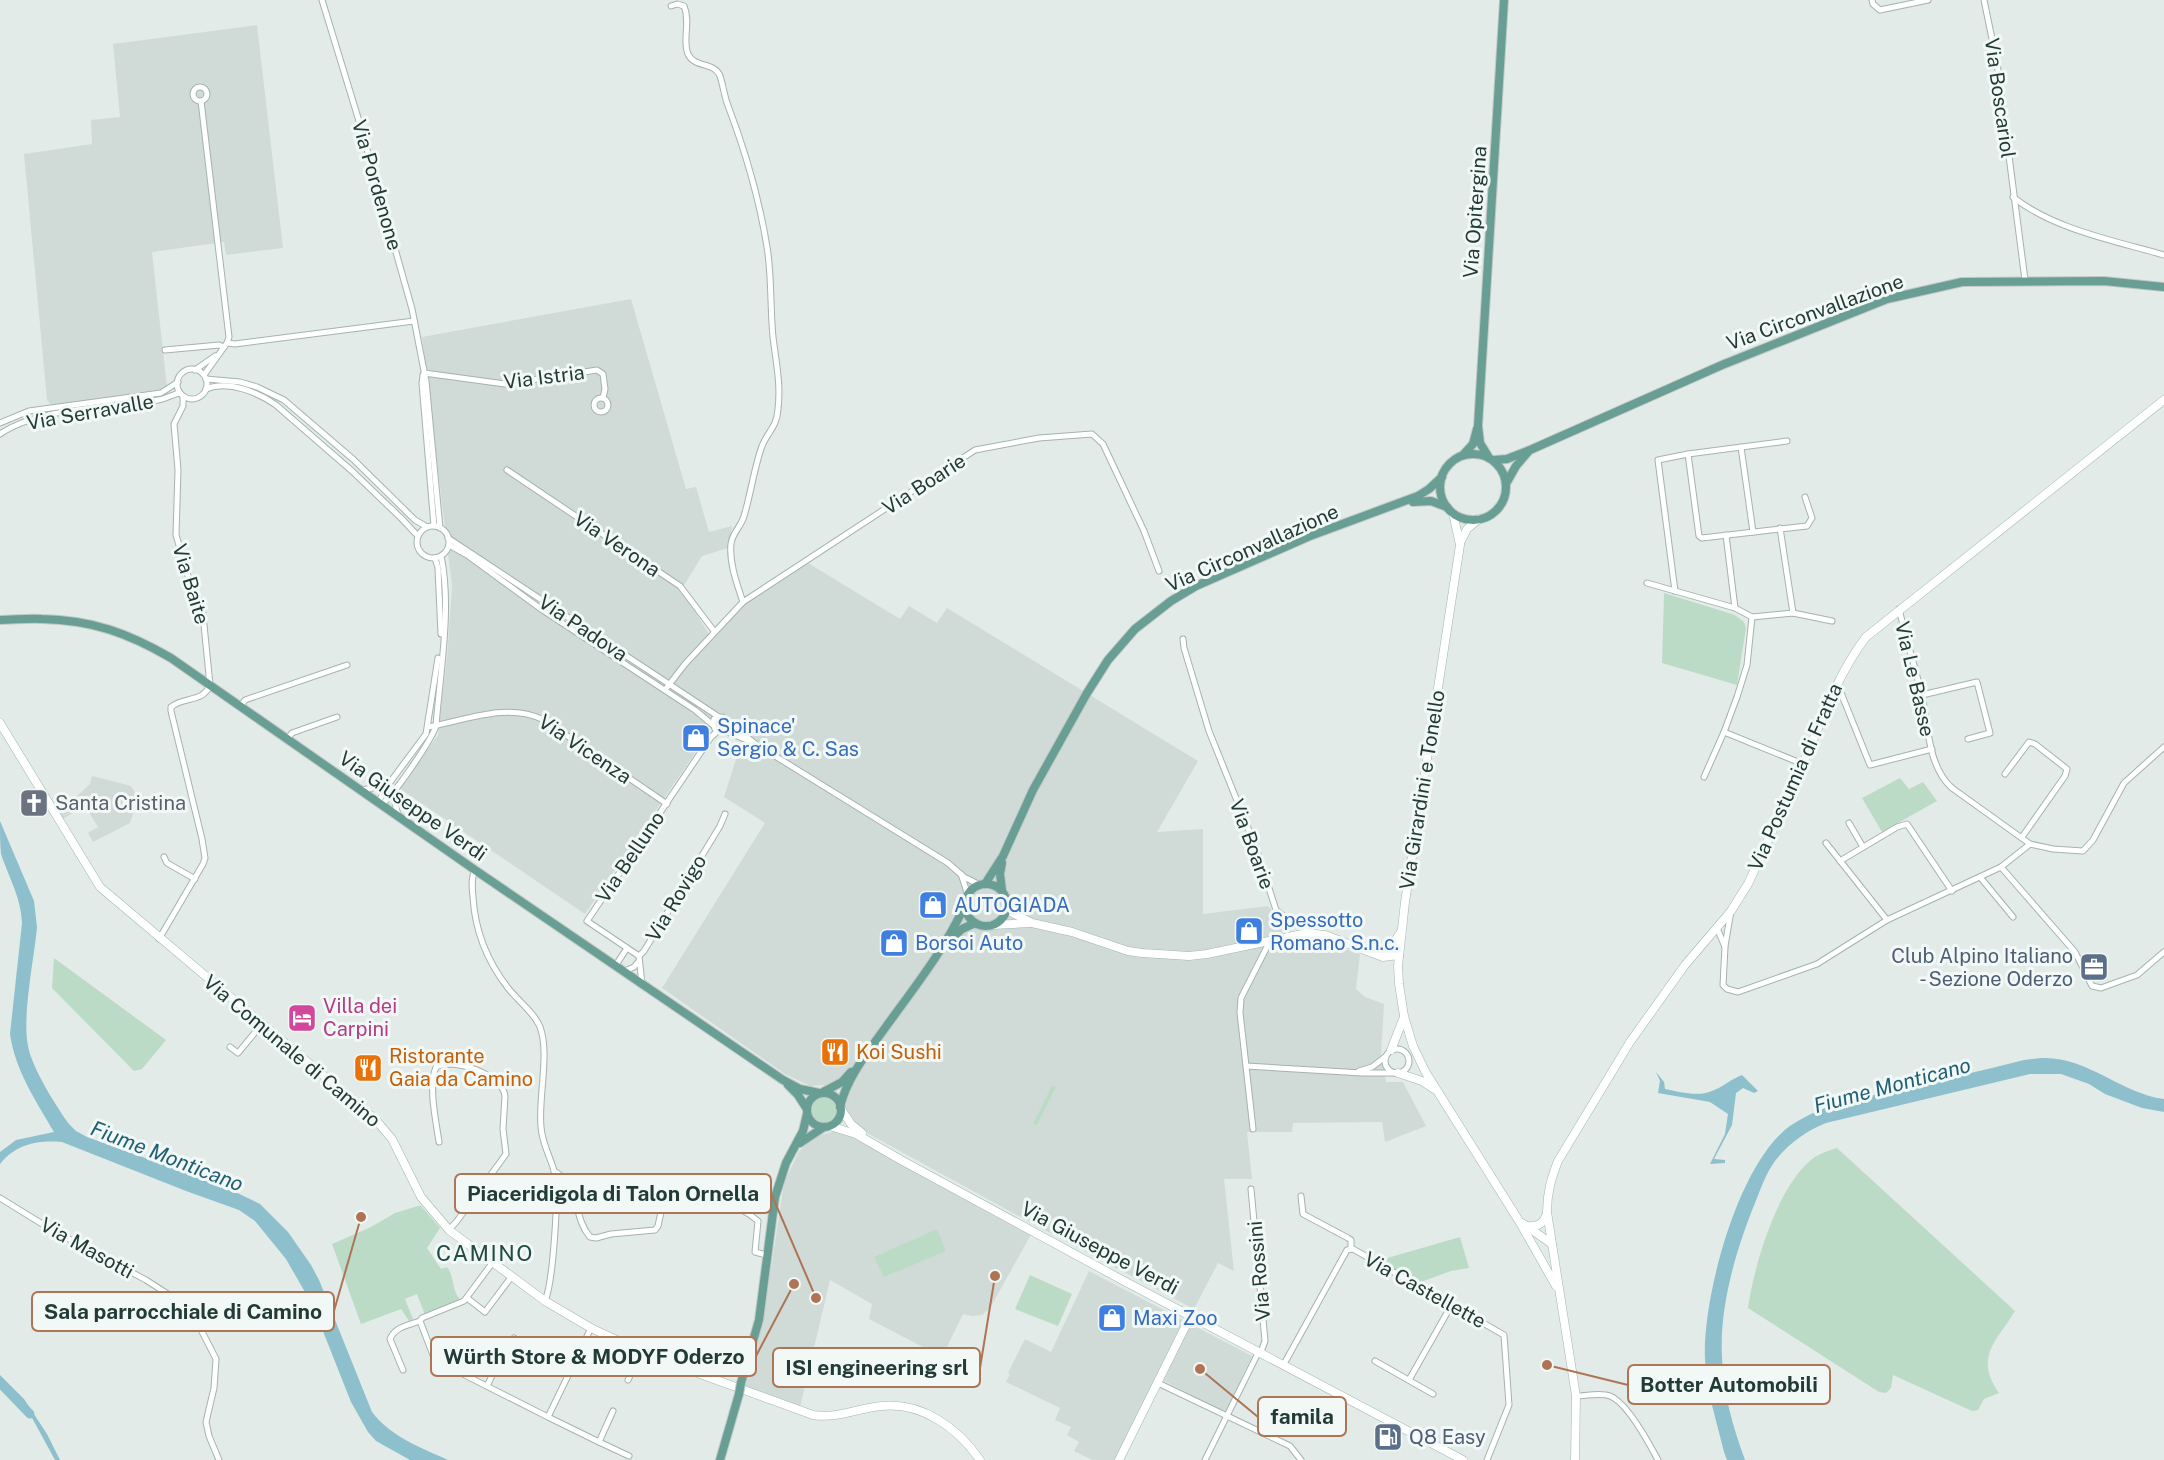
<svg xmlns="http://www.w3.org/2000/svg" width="2164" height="1460" font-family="'Public Sans',sans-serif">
  <rect width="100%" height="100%" fill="#e2ebe8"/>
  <g fill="#d0dbd7">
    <polygon points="257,25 283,248 226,255 224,242 152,252 167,387 164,389 53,405 50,404 47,400 24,154 92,144 91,120 120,117 113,44"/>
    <polygon points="631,299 686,489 696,487 709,532 732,526 728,548 702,556 680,592 686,597 712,639 744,604 808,563 900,619 909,606 937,623 947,608 1198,761 1157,832 1203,829 1203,914 1268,906 1284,921 1298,943 1317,939 1360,954 1356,989 1365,997 1384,1004 1381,1056 1386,1082 1403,1082 1426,1126 1385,1142 1382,1122 1293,1123 1292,1132 1247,1132 1252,1179 1224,1179 1234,1271 1218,1263 1194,1309 1035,1225 856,1127 846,1114 844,1103 847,1090 834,1082 825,1085 810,1086 785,1074 662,988 765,823 724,797 746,728 717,711 708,723 711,726 710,731 585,914 399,788 438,735 447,658 452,586 422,337"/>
    <polygon points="92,776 131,786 138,798 130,823 93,842 88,833 98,827 85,806 63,819 59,813 90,784"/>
    <polygon points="834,1131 855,1136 1033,1231 990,1308 982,1315 972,1316 963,1314 942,1357 869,1319 872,1304 830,1280 799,1411 744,1390 764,1315 784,1183 799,1151 816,1137"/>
    <polygon points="1089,1271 1252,1356 1225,1413 1157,1377 1116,1460 1092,1460 1074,1451 1079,1442 1067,1435 1071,1427 1055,1420 1060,1408 1006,1382 1010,1374 1008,1373 1025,1339 1051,1352"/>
  </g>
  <g fill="#bcdbc7">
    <polygon points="1664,593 1735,615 1744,622 1746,628 1737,685 1662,663"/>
    <polygon points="1900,778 1909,789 1923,782 1937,801 1882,832 1862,798"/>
    <polygon points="54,958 166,1040 142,1069 134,1071 52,988"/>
    <polygon points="1052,1085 1056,1087 1037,1125 1033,1124"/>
    <circle cx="824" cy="1110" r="13"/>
    <path d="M1837,1148L2015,1311C1996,1342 1974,1357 1999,1393L1984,1399L1978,1410L1972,1411L1893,1375L1891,1388L1886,1393L1879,1392L1748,1308C1754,1265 1777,1187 1812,1159C1820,1153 1828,1151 1837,1148Z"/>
    <path d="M418,1206H421L440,1228L427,1248L441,1269L447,1267C455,1276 451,1292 461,1300L425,1315L417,1294L405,1299L413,1319L409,1321L401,1309L361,1324L332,1244L371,1227L395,1213Z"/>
    <polygon points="937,1229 946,1251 884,1277 874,1257"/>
    <polygon points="1460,1237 1469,1268 1451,1271 1418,1283 1377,1261"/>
    <polygon points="1030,1275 1072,1294 1058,1326 1015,1309"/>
  </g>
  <g fill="#8dbfcd">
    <path d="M0,821L34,901L37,927C34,960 22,1016 28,1046C32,1068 56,1106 69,1124L76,1131L87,1137L225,1187L260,1204L288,1232L311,1265L319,1280L372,1412C391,1437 420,1447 448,1460H410L376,1441L368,1432L351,1402L313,1306L286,1259L255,1221L239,1210L186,1191L62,1142C38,1140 16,1144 0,1164V1152L16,1140L54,1132C36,1101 15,1070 10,1034L22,923C21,897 9,878 1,854C0,844 0,831 0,821Z"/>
    <path d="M2041,1058C2087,1056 2120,1093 2164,1099V1112L2142,1108L2105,1094L2089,1084L2061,1074H2030L1826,1123C1806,1131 1788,1144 1775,1161C1767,1172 1762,1185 1757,1198C1737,1247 1719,1304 1722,1358C1723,1393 1733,1427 1745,1460H1727L1724,1452C1717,1422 1706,1390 1705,1359C1702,1298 1739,1158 1793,1124C1824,1104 1861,1098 1896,1090C1939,1080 1981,1071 2024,1060Z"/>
    <path d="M1656,1072L1664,1082L1665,1089C1680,1092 1698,1097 1712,1091C1723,1087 1731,1079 1742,1075L1758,1091L1754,1093L1743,1088L1736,1093L1732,1125L1714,1159L1725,1160V1163L1710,1164L1725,1134L1728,1114L1710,1102L1658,1093L1660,1081Z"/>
    <polygon points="0,1375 24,1399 47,1434 60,1460 55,1460 31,1416 0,1382"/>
  </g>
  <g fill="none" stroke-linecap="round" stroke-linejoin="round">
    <polyline stroke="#8dbfcd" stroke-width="9" points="0,1383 30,1414"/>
    <g stroke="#a5b3af" stroke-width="7">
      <g id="street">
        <polyline points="322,0 359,121 412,309 426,381 440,528"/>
        <polyline points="1872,0 1873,4 1880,10 1928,0"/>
        <polyline points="1984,0 1997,63 2025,280"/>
        <path d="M671,6L677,4L684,6C691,22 682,40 688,54C694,68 715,62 720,76C723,85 724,94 727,103C745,150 759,197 767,247C772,277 770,307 773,337C776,362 781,384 778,409C777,427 768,431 762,446C754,468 751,493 744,516C741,527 732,533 731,544C729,563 737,584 743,602"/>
        <circle cx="200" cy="94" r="7"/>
        <polyline points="201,101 229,337 227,343 204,375"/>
        <path d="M2013,197C2053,229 2115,241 2164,255"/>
        <polyline points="227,343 235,344 414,321"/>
        <polyline points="165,350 219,345 224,347"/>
        <circle cx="192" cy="384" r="15"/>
        <polyline points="195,370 215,356"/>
        <polyline points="424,373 505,384 597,370 603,374 605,389 603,398"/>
        <polyline points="423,375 422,383 434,526"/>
        <polyline points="206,379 240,382 257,387 284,400 354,460 415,520 427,527"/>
        <path d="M206,389C229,380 257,392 276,405L352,471L401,518L418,536"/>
        <circle cx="601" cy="405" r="7"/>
        <polyline points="0,423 29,411 161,393 178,382"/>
        <path d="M0,434C41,406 111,409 158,400C166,399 173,394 180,393"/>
        <polyline points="1741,447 1753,532"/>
        <polyline points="1688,454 1699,536 1702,538 1807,526 1812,518 1805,497"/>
        <polyline points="507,470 680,586 714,631"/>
        <circle cx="433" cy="542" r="16"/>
        <polyline points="1780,528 1793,613"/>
        <polyline points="1726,535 1735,608"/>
        <polyline points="448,538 719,717"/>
        <polyline points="449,545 467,555 541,609 695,710 713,725"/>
        <polyline points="435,558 438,568 441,634"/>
        <polyline points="1647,583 1735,608 1752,617 1793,613 1832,621"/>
        <polyline points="1675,591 1658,460 1688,454 1787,441"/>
        <path d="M1899,609C1906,638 1915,667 1922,696C1928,725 1928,767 1952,788L2030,844L2053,849L2083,851L2093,840L2124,783L2164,747"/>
        <polyline points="1752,617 1747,665 1737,697 1724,732 1803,764"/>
        <polyline points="1183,639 1184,648 1209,731 1256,848 1276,910 1285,917 1303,927 1307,933"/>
        <polyline points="1837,683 1870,765 1932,749"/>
        <polyline points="665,690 685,664 743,602 975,450 1039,438 1092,434 1103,444 1144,531 1159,571"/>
        <polyline points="1922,695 1977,682 1990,733 1968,739"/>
        <polyline points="241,706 245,700 347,665"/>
        <polyline points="724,718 726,722 725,727 719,730 715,729 713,723 714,719 722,717 724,718 754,743 948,863 964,877 980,885"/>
        <path d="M428,727C467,720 507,702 544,720L667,804"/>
        <polyline points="722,730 747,740"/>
        <polyline points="288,738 292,733 337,717"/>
        <polyline points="2005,774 2029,742 2035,744 2067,769 2065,776 2022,837"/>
        <polyline points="1704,777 1724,732"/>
        <polyline points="362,790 388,785"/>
        <polyline points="395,792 395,803 398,815"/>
        <polyline points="379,801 388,785 426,734 438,658"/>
        <path d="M382,804C394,795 431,741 436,726C440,673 452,607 441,556"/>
        <polyline points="1849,823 1863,847"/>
        <polyline points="1826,843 1887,920"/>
        <polyline points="164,857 167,863 195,879"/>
        <polyline points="1840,861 1897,827 1907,824 1952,891"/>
        <polyline points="2001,867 2075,952 2092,986 2101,988 2137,975 2164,952"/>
        <path d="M475,870C471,878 472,888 473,897C475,931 487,961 508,988C518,1001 534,1012 540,1027C550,1053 538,1098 541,1127C542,1144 551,1158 555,1174C559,1194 553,1283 545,1301"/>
        <polyline points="961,874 968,895"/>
        <polyline points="1980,877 2013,917"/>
        <polyline points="1717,928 1725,947 1723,985 1727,989 1738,992 1817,964 1887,920 2001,867 2030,844"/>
        <path d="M159,939L203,864L205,858L202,839L171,711V707C184,696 203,703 210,685L202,605L191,586L176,535L178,470L174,424L183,406V396"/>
        <polyline points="1270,941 1241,998 1240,1013 1246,1066 1362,1073 1397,1073"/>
        <polyline points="1725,946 1731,911"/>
        <polyline points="639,956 587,921 711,737 719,730"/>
        <polyline points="639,956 644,951 720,826 725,814"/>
        <polyline points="639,956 642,984"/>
        <polyline points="616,965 627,948"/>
        <polyline points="625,971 634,967 639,961"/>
        <polyline points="230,1047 238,1053 262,1024"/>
        <circle cx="1397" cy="1061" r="12"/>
        <polyline points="1246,1066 1253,1129"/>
        <polyline points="1359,1071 1372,1067 1385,1057"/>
        <path d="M439,1142C436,1121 428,1086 436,1067C453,1057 503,1075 505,1096L503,1129L506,1154L457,1221L449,1230"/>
        <path d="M554,1171C582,1187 572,1216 590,1237L596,1238L611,1234L655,1230L658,1226L666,1189L670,1186C696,1189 739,1204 758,1221L755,1252L766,1255"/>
        <polyline points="1251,1189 1265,1341 1261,1352"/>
        <polyline points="1301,1196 1303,1214 1348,1238 1351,1240 1351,1248"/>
        <polyline points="0,1198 52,1230 146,1280 177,1300 192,1312 216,1359 214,1388 206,1422 209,1436 219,1460"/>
        <polyline points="493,1262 464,1301 422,1318 420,1321 433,1355 439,1362 548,1417 591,1328"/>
        <polyline points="467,1298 485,1312 512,1276"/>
        <polyline points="1375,1361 1433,1394"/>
        <polyline points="1284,1364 1347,1250 1353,1249 1504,1335 1509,1405 1487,1460"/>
        <path d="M403,1370L390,1339C395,1327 408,1325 420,1321"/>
        <polyline points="628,1380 642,1350"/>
        <polyline points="1409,1380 1452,1304"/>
        <polyline points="1158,1383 1290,1446 1301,1460"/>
        <polyline points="487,1386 499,1361 514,1338"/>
        <path d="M1576,1396C1587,1396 1600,1392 1610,1396C1627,1402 1649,1443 1658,1460"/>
        <polyline points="548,1417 599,1442 613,1411"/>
        <polyline points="599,1442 629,1456"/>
        <polyline points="1205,1460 1259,1351"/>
      </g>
    </g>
    <g stroke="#a1b7b0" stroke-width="9">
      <g id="secondary">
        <polyline points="1453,513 1460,545 1405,902 1398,966 1399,984 1404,1016 1413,1046 1426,1073 1519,1221 1556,1286"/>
        <polyline points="1460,543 1467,529 1479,519"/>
        <path d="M0,723L100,887L375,1119L392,1139L421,1197L449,1230L545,1301L591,1328L621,1342L700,1374L813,1415C837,1419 858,1408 882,1406C922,1402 958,1428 980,1460"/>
        <polyline points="1007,910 1032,923 1072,932 1128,951 1142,953 1189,956 1207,954 1307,933 1325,935 1383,957 1399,955"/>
        <polyline points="992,925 1030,923"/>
        <polyline points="1380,952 1392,945 1401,932"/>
        <polyline points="1391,1050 1404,1017"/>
        <polyline points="1398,1073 1422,1081 1434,1089"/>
        <polyline points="841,1109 851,1124 862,1133"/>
        <polyline points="830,1126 856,1134 901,1160 1124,1281 1463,1460"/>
        <polyline points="1522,1223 1552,1244"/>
        <path d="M1527,1226C1538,1227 1543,1224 1547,1214"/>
        <polyline points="1119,1460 1191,1315"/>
        <path d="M1575,1460L1576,1396L1547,1212C1547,1193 1551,1179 1558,1161L1630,1042L1685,965L1731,911L1748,884C1766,844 1785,804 1803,764C1822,720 1837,675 1866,637L2164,400"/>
      </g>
    </g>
    <g stroke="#c1c8c7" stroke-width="10">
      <g id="primary">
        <circle cx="1473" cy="487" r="33"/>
        <polyline points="1463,455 1473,444 1477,429"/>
        <polyline points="1488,456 1480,443 1478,426 1504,0"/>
        <polyline points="1494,460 1507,459 1530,450 1722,365 1887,299 1962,282 2104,281 2164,287"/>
        <polyline points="1507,482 1516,466 1528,452"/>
        <polyline points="1413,502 1431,501 1447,507"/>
        <path d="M0,620C14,620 28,618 42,619C92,620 128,633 171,658L475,870L783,1080L800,1089L819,1093"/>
        <polyline points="1002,863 1000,874 1002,890"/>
        <polyline points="985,884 1003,856 1033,790 1087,693 1108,660 1135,629 1171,601 1196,586 1310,536 1418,496 1429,489 1442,477"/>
        <circle cx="986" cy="905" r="21"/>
        <polyline points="950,940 962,929 975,923"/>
        <polyline points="788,1085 798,1095 807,1109"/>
        <polyline points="823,1092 842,1082 851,1072"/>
        <circle cx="824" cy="1110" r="17"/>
        <path d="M840,1107C847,1077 868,1052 885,1028C914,988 945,949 965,905"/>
        <polyline points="800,1143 824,1127"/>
        <polyline points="741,1383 759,1320 775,1197 786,1163 803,1131 807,1114"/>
        <polyline points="720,1460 739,1394"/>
      </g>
    </g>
    <use href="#street" stroke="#fff" stroke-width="5"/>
    <use href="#secondary" stroke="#fff" stroke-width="8"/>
    <use href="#primary" stroke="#699e94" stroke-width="8"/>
    <g stroke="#c1c8c7" stroke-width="10" stroke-linecap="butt">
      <polyline id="primary-bridge" points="739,1394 741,1383"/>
    </g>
    <use href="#primary-bridge" stroke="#699e94" stroke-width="8"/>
  </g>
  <defs>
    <g id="shop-square" transform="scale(1.5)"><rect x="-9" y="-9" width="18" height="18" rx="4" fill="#3f7fe0" stroke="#f2f8f6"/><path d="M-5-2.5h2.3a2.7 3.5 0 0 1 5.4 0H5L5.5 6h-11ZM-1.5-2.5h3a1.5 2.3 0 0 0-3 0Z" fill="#fff"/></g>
    <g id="church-square" transform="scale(1.5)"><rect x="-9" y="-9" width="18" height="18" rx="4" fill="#6b7280" stroke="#f2f8f6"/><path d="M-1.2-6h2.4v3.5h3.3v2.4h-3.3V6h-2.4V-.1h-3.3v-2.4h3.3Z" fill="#fff"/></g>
    <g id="office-square" transform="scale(1.5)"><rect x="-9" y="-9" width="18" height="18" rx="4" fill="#5c6f8a" stroke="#f2f8f6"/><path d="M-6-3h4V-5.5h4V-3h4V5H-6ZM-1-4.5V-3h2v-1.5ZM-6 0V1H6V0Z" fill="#fff"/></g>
    <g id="hotel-square" transform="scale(1.5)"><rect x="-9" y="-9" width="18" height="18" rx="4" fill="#d1479c" stroke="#f2f8f6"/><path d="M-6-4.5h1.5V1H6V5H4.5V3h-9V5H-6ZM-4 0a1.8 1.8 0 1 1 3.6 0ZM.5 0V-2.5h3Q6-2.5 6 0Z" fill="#fff"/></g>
    <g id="restaurant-square" transform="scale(1.5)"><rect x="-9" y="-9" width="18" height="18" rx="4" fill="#e8710a" stroke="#f2f8f6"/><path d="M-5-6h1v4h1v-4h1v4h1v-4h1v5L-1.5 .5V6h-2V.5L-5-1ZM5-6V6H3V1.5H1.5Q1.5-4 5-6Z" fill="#fff"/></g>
    <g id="fuel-square" transform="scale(1.5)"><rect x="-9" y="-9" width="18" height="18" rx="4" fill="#5c6f8a" stroke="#f2f8f6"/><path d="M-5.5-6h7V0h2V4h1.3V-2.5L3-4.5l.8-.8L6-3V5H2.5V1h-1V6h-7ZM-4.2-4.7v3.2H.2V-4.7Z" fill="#fff"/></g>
  </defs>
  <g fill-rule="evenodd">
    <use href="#shop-square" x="696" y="738"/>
    <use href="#church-square" x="34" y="803"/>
    <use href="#shop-square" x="933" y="905"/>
    <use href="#shop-square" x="1249" y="931"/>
    <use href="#shop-square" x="894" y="943"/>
    <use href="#office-square" x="2094" y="967"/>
    <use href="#hotel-square" x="302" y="1018"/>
    <use href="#restaurant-square" x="835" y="1052"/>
    <use href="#restaurant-square" x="368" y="1068"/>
    <use href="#shop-square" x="1112" y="1318"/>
    <use href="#fuel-square" x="1388" y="1437"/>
  </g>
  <g text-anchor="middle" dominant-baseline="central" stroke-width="6" stroke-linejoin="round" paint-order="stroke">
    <g font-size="20" fill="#233b37" stroke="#f2f8f6">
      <text transform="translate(2000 98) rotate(82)">Via Boscariol</text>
      <text transform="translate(377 185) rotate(74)">Via Pordenone</text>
      <text transform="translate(1475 212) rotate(-86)">Via Opitergina</text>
      <text transform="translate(1815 312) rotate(-20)">Via Circonvallazione</text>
      <text transform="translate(544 377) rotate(-7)">Via Istria</text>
      <text transform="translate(90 412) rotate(-10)">Via Serravalle</text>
      <text transform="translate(924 484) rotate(-33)">Via Boarie</text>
      <text transform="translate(617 544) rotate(34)">Via Verona</text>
      <text transform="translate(1252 548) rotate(-24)">Via Circonvallazione</text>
      <text transform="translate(191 584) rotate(73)">Via Baite</text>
      <text transform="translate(583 628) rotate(34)">Via Padova</text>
      <text transform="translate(1915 679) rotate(77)">Via Le Basse</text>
      <text transform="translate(585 749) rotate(34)">Via Vicenza</text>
      <text transform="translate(1795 777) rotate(-66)">Via Postumia di Fratta</text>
      <text transform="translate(1422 790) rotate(-81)">Via Girardini e Tonello</text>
      <text transform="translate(413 806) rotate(35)">Via Giuseppe Verdi</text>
      <text transform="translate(1252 844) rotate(70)">Via Boarie</text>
      <text transform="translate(630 857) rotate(-56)">Via Belluno</text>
      <text transform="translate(676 898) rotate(-59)">Via Rovigo</text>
      <text transform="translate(292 1051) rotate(40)">Via Comunale di Camino</text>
      <text transform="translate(87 1248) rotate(29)">Via Masotti</text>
      <text transform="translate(1100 1248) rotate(28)">Via Giuseppe Verdi</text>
      <text transform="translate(1259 1271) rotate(-95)">Via Rossini</text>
      <text transform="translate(1425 1290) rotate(29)">Via Castellette</text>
    </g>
    <g font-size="20" fill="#366cbe" stroke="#f2f8f6" text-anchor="start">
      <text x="717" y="726">Spinace'<tspan x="717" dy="23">Sergio &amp; C. Sas</tspan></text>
      <text x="954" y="905">AUTOGIADA</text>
      <text x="1270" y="920">Spessotto<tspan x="1270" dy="23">Romano S.n.c.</tspan></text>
      <text x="915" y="943">Borsoi Auto</text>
      <text x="1133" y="1318">Maxi Zoo</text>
    </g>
    <g font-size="20" fill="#5b616d" stroke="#f2f8f6" text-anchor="start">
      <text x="55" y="803">Santa Cristina</text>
    </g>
    <g font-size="20" fill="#4e5e75" stroke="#f2f8f6" text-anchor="end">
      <text x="2073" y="956">Club Alpino Italiano<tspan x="2073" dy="23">- Sezione Oderzo</tspan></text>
      <text x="1409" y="1437" text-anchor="start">Q8 Easy</text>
    </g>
    <g font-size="20" fill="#b23c85" stroke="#f2f8f6" text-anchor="start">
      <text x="323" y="1006">Villa dei<tspan x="323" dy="23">Carpini</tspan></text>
    </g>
    <g font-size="20" fill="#c56008" stroke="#f2f8f6" text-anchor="start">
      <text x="856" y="1052">Koi Sushi</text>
      <text x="389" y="1056">Ristorante<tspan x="389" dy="23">Gaia da Camino</tspan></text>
    </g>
    <g font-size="21" font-style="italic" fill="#216074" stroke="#f2f8f6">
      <text transform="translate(1892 1085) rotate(-15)">Fiume Monticano</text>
      <text transform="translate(167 1156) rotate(21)">Fiume Monticano</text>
    </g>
    <g font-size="22" letter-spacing="1.5" fill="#204c45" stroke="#f2f8f6">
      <text x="485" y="1253">CAMINO</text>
    </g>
  </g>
  <path fill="none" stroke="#ae7455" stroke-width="2" d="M816 1298L771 1193M361 1217L334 1311M794 1284L756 1356M995 1276L980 1368M1547 1365L1628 1385M1200 1369L1258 1417"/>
  <g fill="#ae7455" stroke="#f2f8f6" stroke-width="2">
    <circle cx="816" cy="1298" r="6"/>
    <circle cx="361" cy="1217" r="6"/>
    <circle cx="794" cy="1284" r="6"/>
    <circle cx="995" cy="1276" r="6"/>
    <circle cx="1547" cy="1365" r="6"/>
    <circle cx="1200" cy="1369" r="6"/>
  </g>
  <g fill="#f2f8f6" stroke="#ae7455" stroke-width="2">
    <rect x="455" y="1174" width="316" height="39" rx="6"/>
    <rect x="32" y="1292" width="302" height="39" rx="6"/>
    <rect x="431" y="1337" width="325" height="39" rx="6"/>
    <rect x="773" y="1348" width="207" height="39" rx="6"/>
    <rect x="1628" y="1365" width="202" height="39" rx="6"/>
    <rect x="1258" y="1397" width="88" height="39" rx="6"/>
  </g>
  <g font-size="21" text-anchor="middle" font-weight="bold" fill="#233b37">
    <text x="613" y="1201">Piaceridigola di Talon Ornella</text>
    <text x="183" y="1319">Sala parrocchiale di Camino</text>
    <text x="594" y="1364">Würth Store &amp; MODYF Oderzo</text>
    <text x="877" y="1375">ISI engineering srl</text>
    <text x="1729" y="1392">Botter Automobili</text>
    <text x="1302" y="1424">famila</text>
  </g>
</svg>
